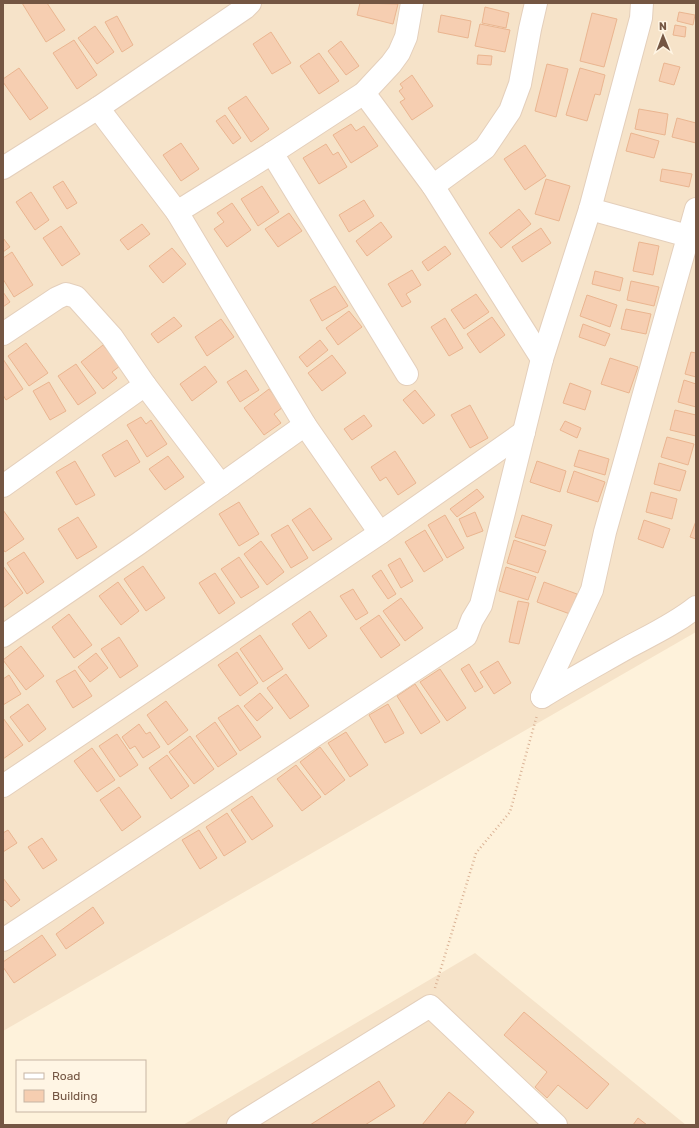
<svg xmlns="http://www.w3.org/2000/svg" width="699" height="1128" font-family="Rubik,sans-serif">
  <rect width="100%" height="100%" fill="#fef2db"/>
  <g fill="#f6e3c9">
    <polygon points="3,3 696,3 696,632 3,1031"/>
    <polygon points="475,953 686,1125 183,1125"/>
  </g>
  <g fill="#f6ceb1" stroke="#eab590">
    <polygon points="22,3 47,3 65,30 46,42"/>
    <polygon points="360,3 398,4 393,24 357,15"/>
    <polygon points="485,7 509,13 506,28 482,23"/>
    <polygon points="679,12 695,15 693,25 677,21"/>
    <polygon points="592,13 617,19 604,67 580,61"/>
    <polygon points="441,15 471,21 468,38 438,32"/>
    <polygon points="117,16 133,45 122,52 105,22"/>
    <polygon points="480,24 510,30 505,52 475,46"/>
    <polygon points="675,25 686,27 685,37 673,35"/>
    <polygon points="95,26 114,52 97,64 78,38"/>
    <polygon points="271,32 291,63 272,74 253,44"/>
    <polygon points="74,40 97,75 77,89 53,53"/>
    <polygon points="341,41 359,66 346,75 328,51"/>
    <polygon points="319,53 339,81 319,94 300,66"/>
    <polygon points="478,55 492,56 491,65 477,64"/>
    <polygon points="664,63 680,67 674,85 659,81"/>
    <polygon points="547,64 568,69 556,117 535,111"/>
    <polygon points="19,68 48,108 30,120 3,82 3,79"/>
    <polygon points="580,68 605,75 600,95 595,94 587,121 566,115"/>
    <polygon points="412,75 433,106 412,120 400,102 405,99 399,91 403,88 400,84"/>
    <polygon points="246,96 269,129 251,142 228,108"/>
    <polygon points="639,109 668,114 665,135 635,129"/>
    <polygon points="225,115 241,138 233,144 216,121"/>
    <polygon points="677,118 696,123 696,143 672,137"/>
    <polygon points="351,124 356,131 364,126 378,146 351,163 333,135"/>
    <polygon points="631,133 659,141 654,158 626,151"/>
    <polygon points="181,143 199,169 181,181 163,155"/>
    <polygon points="326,144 333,155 338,152 347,167 319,184 303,158"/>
    <polygon points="525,145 546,176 525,190 504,159"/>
    <polygon points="662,169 692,174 689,187 660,181"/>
    <polygon points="546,179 570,186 559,221 535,214"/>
    <polygon points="63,181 77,203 67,209 53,187"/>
    <polygon points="262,186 279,212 258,226 241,199"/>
    <polygon points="31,192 49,220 35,230 16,202"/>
    <polygon points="364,200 374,216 349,232 339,215"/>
    <polygon points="232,203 251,230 227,247 214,229 224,222 217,213"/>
    <polygon points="519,209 531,224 501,248 489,233"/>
    <polygon points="289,213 302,231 278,247 265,229"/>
    <polygon points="381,222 392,237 367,256 356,241"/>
    <polygon points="142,224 150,234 128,250 120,240"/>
    <polygon points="61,226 80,254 62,266 43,238"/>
    <polygon points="541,228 551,243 522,262 512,247"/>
    <polygon points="3,238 10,247 3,252"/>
    <polygon points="639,242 659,246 653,275 633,271"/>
    <polygon points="445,246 451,254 428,271 422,262"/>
    <polygon points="172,248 186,264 163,283 149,266"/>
    <polygon points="12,252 33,285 14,297 3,279 3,258"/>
    <polygon points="412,270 421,285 406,294 411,302 402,307 388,284"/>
    <polygon points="595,271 623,278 620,291 592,284"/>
    <polygon points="631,281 659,287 654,306 627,300"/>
    <polygon points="335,286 348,306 322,321 310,300"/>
    <polygon points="3,292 10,302 3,307"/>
    <polygon points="476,294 489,312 464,329 451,310"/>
    <polygon points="587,295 617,305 610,327 580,316"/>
    <polygon points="626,309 651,314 646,334 621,329"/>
    <polygon points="349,311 362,327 338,345 326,328"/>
    <polygon points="174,317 182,326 158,343 151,334"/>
    <polygon points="492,317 505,335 480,353 467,334"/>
    <polygon points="445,318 463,348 449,356 431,327"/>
    <polygon points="221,319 234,337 207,356 195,337"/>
    <polygon points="583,324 610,334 605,346 579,337"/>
    <polygon points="320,340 328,350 307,367 299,357"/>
    <polygon points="26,343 48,373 29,386 8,356"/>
    <polygon points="103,345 120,366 112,372 117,378 103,389 81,362"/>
    <polygon points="691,352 696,353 696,377 685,374"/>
    <polygon points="332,355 346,373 322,391 308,373"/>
    <polygon points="610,358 638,367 629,393 601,384"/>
    <polygon points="3,359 23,389 6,400 3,395"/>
    <polygon points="76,364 96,393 78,405 58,376"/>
    <polygon points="205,366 217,382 192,401 180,384"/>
    <polygon points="246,370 259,390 240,402 227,382"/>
    <polygon points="684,380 696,384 696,407 678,402"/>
    <polygon points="49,382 66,411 50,420 33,391"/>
    <polygon points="570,383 591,391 585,410 563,403"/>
    <polygon points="269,389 283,407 274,414 281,423 264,435 244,408"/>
    <polygon points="415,390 435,415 423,424 403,400"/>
    <polygon points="470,405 488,438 470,448 451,415"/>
    <polygon points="675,410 696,415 696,436 670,430"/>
    <polygon points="364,415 372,426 352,440 344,429"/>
    <polygon points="141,417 146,424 151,420 167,444 147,457 127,425"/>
    <polygon points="565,421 581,428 577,438 560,430"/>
    <polygon points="667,437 694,444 688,465 661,457"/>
    <polygon points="127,440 140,462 115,477 102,455"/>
    <polygon points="579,450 609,459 605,475 574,466"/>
    <polygon points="395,451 416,483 398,495 386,477 380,481 371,467"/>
    <polygon points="168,456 184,477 165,490 149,469"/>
    <polygon points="75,461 95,495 76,505 56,472"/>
    <polygon points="537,461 566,471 560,492 530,482"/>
    <polygon points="659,463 686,471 680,491 654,484"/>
    <polygon points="574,471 605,482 598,502 567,492"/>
    <polygon points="477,489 484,497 457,517 450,509"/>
    <polygon points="651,492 677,499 672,519 646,512"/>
    <polygon points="239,502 259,534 239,546 219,514"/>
    <polygon points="310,508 332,539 313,551 292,520"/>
    <polygon points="3,510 24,539 5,552 3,549"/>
    <polygon points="475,512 483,531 467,537 459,519"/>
    <polygon points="445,515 464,548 447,558 428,525"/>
    <polygon points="522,515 552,525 545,546 515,537"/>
    <polygon points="78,517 97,547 77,559 58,529"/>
    <polygon points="644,520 670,529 663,548 638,539"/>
    <polygon points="696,521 696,539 690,537"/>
    <polygon points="288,525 308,558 291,568 271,535"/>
    <polygon points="425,530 443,560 424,572 405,542"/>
    <polygon points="514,540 546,551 538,573 507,563"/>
    <polygon points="261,541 284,572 267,585 244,554"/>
    <polygon points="24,552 44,582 27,594 7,563"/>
    <polygon points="239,557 259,587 241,598 221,569"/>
    <polygon points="400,558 413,581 401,588 388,565"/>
    <polygon points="3,566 23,593 3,608"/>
    <polygon points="143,566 165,598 146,611 124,579"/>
    <polygon points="506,567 536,577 528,600 499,591"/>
    <polygon points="381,570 396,594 388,599 372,576"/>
    <polygon points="215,573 235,603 219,614 199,583"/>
    <polygon points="118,582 139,611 121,625 99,596"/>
    <polygon points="544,582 577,594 570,614 537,602"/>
    <polygon points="353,589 368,613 356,620 340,596"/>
    <polygon points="401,598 423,628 405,641 383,611"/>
    <polygon points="518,601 529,603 519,644 509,642"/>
    <polygon points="310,611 327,636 309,649 292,624"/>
    <polygon points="69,614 92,645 74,658 52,627"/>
    <polygon points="379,615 400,645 381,658 360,628"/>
    <polygon points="260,635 283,669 263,682 240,649"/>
    <polygon points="119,637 138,666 120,678 101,649"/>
    <polygon points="21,646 44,676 26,690 3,660"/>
    <polygon points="237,652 258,683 240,696 218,665"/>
    <polygon points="96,653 108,668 90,682 78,667"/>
    <polygon points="498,661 511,683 494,694 480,672"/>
    <polygon points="469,664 483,687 475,692 461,669"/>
    <polygon points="440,669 466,708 447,721 420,682"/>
    <polygon points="75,670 92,696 73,708 56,681"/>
    <polygon points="286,674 309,706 290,719 267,688"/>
    <polygon points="9,675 21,694 3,705 3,679"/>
    <polygon points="415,684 440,722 421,734 397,696"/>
    <polygon points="260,693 273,708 257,721 244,706"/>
    <polygon points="166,701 188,730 168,745 147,715"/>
    <polygon points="28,704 46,729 29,742 10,717"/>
    <polygon points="388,704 404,733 385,743 369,715"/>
    <polygon points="238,705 261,737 240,751 218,718"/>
    <polygon points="3,718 23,745 3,759"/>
    <polygon points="215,722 237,754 218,767 196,736"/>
    <polygon points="139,724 146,734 150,732 160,747 143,758 135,746 130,749 122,737"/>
    <polygon points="346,732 368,765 350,777 328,743"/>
    <polygon points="117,734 138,765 120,777 99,746"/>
    <polygon points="190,736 214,769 194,784 169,752"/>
    <polygon points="320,747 345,780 325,795 300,762"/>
    <polygon points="92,748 115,780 97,792 74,761"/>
    <polygon points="167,755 189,786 171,799 149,768"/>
    <polygon points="296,765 321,797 302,811 277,779"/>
    <polygon points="119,787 141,817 122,831 100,800"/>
    <polygon points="252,796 273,826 252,840 231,810"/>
    <polygon points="227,813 246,842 224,856 206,827"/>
    <polygon points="8,830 17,843 3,852 3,841 4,840 3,838 3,833"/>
    <polygon points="199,830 217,858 200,869 182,840"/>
    <polygon points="42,838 57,860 43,869 28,847"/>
    <polygon points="3,878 20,900 11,907 5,900 3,901"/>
    <polygon points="93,907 104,923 66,949 56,934"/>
    <polygon points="42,935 56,955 14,983 3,967 3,962"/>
    <polygon points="524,1012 609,1084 587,1109 558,1085 547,1098 535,1087 547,1072 504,1035"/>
    <polygon points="379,1081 395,1106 365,1125 310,1125"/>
    <polygon points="449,1092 474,1112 464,1125 422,1125"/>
    <polygon points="638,1118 647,1125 633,1125"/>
  </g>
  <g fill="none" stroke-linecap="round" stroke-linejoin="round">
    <g stroke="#e4cfbb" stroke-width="24">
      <g id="minor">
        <polyline points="364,93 433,186 542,359"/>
        <polyline points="98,108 177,212 305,425 380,533"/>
        <polyline points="272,153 407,374"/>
        <polyline points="3,168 98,108 245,8 250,3"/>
        <polyline points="433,186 485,148 510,111 520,84 530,29 536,3"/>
        <polyline points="590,209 688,236"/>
        <polyline points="177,212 272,153 364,93 391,64 399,53 406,37 412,3"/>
        <polyline points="3,334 57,298 66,294 76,297 112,337 145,385 221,485"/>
        <polyline points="3,486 145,385"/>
        <polyline points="3,636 138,544 305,425"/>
        <polyline points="542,697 578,620 592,590 605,532 696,209"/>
        <path d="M542,697C569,680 597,665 625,649C649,636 675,624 696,607"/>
        <polyline points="3,786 380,533 524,432"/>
        <polyline points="3,940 466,636 472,620 481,605 542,359 590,209 641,18 642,3"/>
        <polyline points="238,1125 430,1006 556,1125"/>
      </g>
    </g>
    <polyline stroke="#dab295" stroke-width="2.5" stroke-dasharray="1 3" stroke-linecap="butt" points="435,988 476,853 510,812 537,715"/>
    <use href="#minor" stroke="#fff" stroke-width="22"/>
  </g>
  <rect width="699" height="1128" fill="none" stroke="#745643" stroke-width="8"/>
  <rect x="16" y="1060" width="130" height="52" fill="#fff5e4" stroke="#c7b5a4"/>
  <rect x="24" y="1073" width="20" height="6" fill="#ffffff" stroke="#c7b5a4"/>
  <text x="52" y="1080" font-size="12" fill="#745643">Road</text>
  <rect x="24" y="1090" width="20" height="12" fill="#f6ceb1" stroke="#c7b5a4"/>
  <text x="52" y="1100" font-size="12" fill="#745643">Building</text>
  <g transform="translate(663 36) rotate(359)" stroke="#fff5e4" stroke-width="3" paint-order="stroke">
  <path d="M0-3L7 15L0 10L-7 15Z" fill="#745643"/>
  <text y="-6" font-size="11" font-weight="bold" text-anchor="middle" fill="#745643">N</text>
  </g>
</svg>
